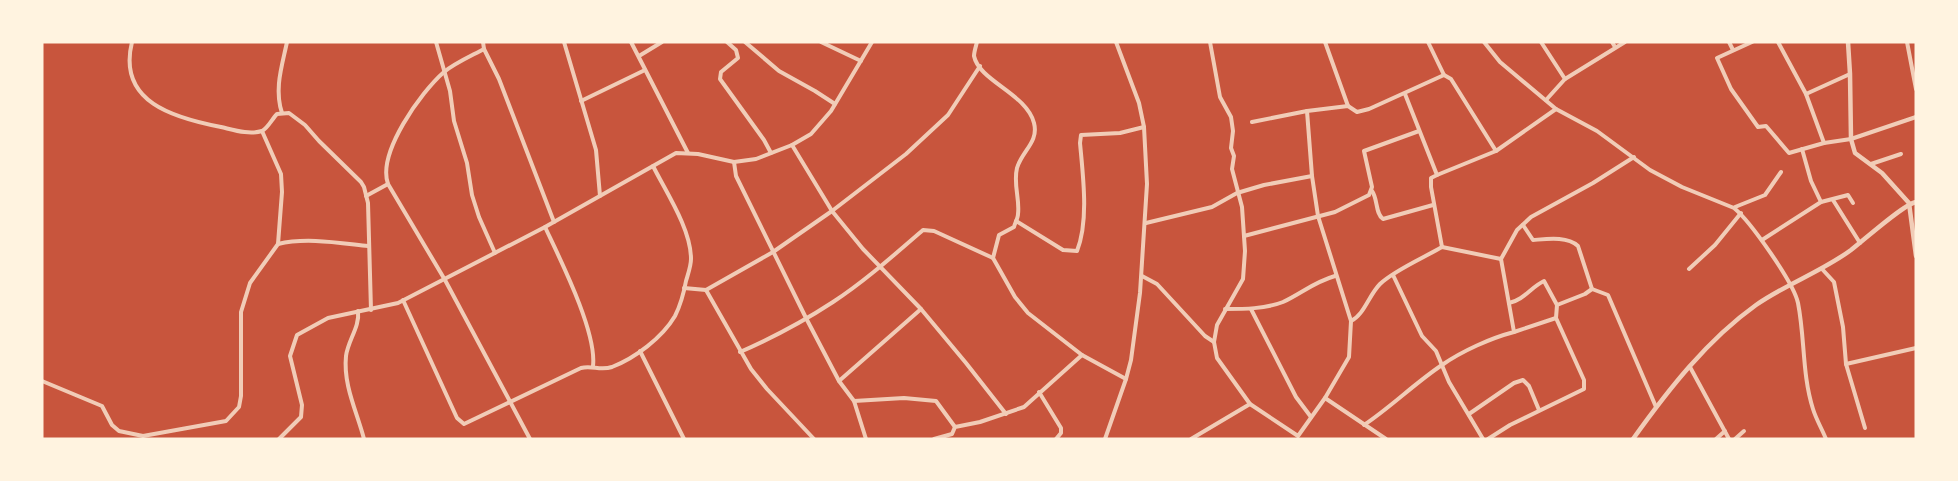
<svg xmlns="http://www.w3.org/2000/svg" width="1958" height="481" font-family="'Source Sans 3',sans-serif">
  <rect width="100%" height="100%" fill="#c8553d"/>
  <g fill="none" stroke-linecap="round" stroke-linejoin="round">
    <g stroke="#f1ccb7" stroke-width="4">
      <path d="M132,42C117,102 174,118 221,127C234,130 249,135 262,131C268,128 272,119 277,114L289,113L305,125L319,141L361,182L364,187L368,203L371,310"/>
      <polyline points="436,42 450,91 454,121 467,163 472,195 479,217 495,253"/>
      <polyline points="483,42 484,49 499,79 554,222"/>
      <polyline points="564,42 596,150 600,196"/>
      <polyline points="631,42 688,153"/>
      <polyline points="727,42 736,50 738,58 721,72 720,79 764,140 771,153"/>
      <polyline points="745,42 779,71 815,91 835,104"/>
      <polyline points="821,42 861,61"/>
      <path d="M977,42C976,46 974,52 974,56C979,81 1027,94 1034,123C1039,142 1022,151 1017,168C1013,184 1020,199 1018,214C1018,218 1015,223 1014,227L999,235L993,258"/>
      <polyline points="1210,42 1220,97 1231,117 1233,131 1231,148 1234,156 1232,169 1242,207 1245,251 1243,279 1217,325 1214,342 1217,358 1250,404 1298,436 1325,398 1349,357 1351,321 1318,216 1312,176 1307,111"/>
      <polyline points="1325,42 1348,106"/>
      <polyline points="1428,42 1444,75 1451,79 1496,151"/>
      <path d="M1484,42L1500,62L1556,109L1597,131L1650,170L1682,187L1734,208C1750,221 1794,283 1798,303C1805,338 1802,375 1813,409C1816,419 1822,429 1826,439"/>
      <polyline points="1541,42 1565,79"/>
      <polyline points="1612,42 1615,47"/>
      <polyline points="1729,42 1733,50"/>
      <polyline points="1752,42 1717,58 1731,89 1758,127 1766,126 1789,153 1824,143 1851,139 1916,117"/>
      <polyline points="1778,42 1806,94 1824,143"/>
      <polyline points="1907,42 1916,89"/>
      <path d="M484,49C471,56 455,63 444,72C421,92 377,153 388,184L445,280L530,439"/>
      <polyline points="639,56 662,42"/>
      <polyline points="1806,94 1850,74"/>
      <polyline points="1546,100 1565,79 1625,42"/>
      <polyline points="581,101 645,70"/>
      <path d="M282,113C274,89 282,66 287,42"/>
      <polyline points="1252,122 1307,111 1348,106 1357,112 1369,109 1444,75"/>
      <polyline points="792,145 832,211 863,249 921,309 966,363 1006,414"/>
      <polyline points="734,162 736,176 806,318 839,381 854,401 866,439"/>
      <polyline points="1871,164 1901,154"/>
      <polyline points="1437,175 1496,151 1556,109"/>
      <path d="M1372,191C1378,199 1375,213 1383,219L1433,205"/>
      <polyline points="366,196 388,184"/>
      <polyline points="1833,200 1860,243"/>
      <polyline points="1821,202 1848,195 1853,203"/>
      <polyline points="1735,207 1765,195 1781,172"/>
      <path d="M1016,221L1063,250L1077,251C1089,221 1083,176 1080,143L1081,135L1120,133L1144,127"/>
      <polyline points="1146,223 1212,207 1237,193 1264,185 1312,176"/>
      <path d="M1523,225L1533,240C1547,239 1567,236 1578,246L1592,289L1608,295L1656,407"/>
      <path d="M545,227C560,259 597,332 593,366"/>
      <polyline points="1244,236 1335,212 1369,195 1372,187 1364,151 1419,131"/>
      <polyline points="1762,240 1821,202 1811,181 1802,149"/>
      <path d="M278,244C306,237 340,243 368,246"/>
      <polyline points="1442,247 1501,259"/>
      <polyline points="1689,269 1715,245 1741,213"/>
      <polyline points="1822,269 1834,282 1843,327 1846,364 1916,348"/>
      <polyline points="1393,275 1422,336 1436,351 1449,382 1483,439"/>
      <polyline points="1142,276 1157,284 1205,336 1214,342"/>
      <polyline points="684,288 706,290 773,252 832,211 906,154 948,115 980,66"/>
      <polyline points="706,290 751,369 767,389 814,439"/>
      <path d="M403,300L457,418L464,424L581,368C592,365 600,371 612,367C635,358 662,338 675,316C680,306 684,292 686,281C688,274 691,266 691,259C691,229 666,192 653,166"/>
      <path d="M1509,303C1524,300 1531,287 1544,281L1557,305"/>
      <path d="M1225,309C1244,309 1265,309 1283,302C1302,293 1314,282 1335,276"/>
      <polyline points="1251,309 1296,397 1311,417"/>
      <path d="M358,311C360,327 348,340 346,356C343,385 357,412 364,439"/>
      <path d="M1351,321C1364,315 1369,295 1380,284C1393,271 1425,257 1442,247L1431,187V178L1437,175L1405,94"/>
      <polyline points="1514,332 1556,318 1557,305 1585,294 1592,289"/>
      <polyline points="640,351 684,439"/>
      <path d="M740,352C772,338 804,321 833,302C865,281 894,255 923,230L934,231L993,258L1015,297L1028,313L1082,355L1126,379"/>
      <polyline points="1846,364 1865,428"/>
      <polyline points="1690,367 1729,439"/>
      <polyline points="42,381 102,406 112,425 119,431 143,436 226,421 239,407 241,396 241,312 250,283 278,244 282,192 281,174 262,131"/>
      <polyline points="839,381 921,309"/>
      <polyline points="1039,392 1061,428 1061,433 1056,439"/>
      <polyline points="1325,398 1386,439"/>
      <polyline points="854,401 904,398 936,401 955,427"/>
      <polyline points="1469,414 1514,383 1523,380 1529,386 1539,410"/>
      <path d="M1364,425C1391,407 1415,383 1442,365C1462,351 1491,338 1514,332L1501,259L1517,230L1531,217L1593,183L1634,157"/>
      <polyline points="279,439 301,417 302,405 290,356 297,335 328,318 398,303 545,227 676,153 698,154 734,162 756,159 792,145 811,134 831,111 872,42"/>
      <polyline points="934,439 952,434 955,427 980,422 1024,407 1082,355"/>
      <polyline points="1105,439 1126,379 1131,360 1140,293 1147,184 1144,127 1139,103 1116,42"/>
      <polyline points="1191,439 1250,404"/>
      <polyline points="1488,439 1510,425 1584,389 1584,380 1556,318"/>
      <polyline points="1716,439 1725,431"/>
      <polyline points="1735,439 1744,431"/>
    </g>
    <g stroke="#f1ccb7" stroke-width="4.5">
      <polyline points="1848,42 1850,74 1851,139 1855,153 1882,173 1909,203 1916,256"/>
      <path d="M1633,439C1668,390 1707,340 1756,305C1786,284 1821,272 1851,250C1864,240 1904,204 1916,202"/>
    </g>
  </g>
  <rect width="1958" height="481" fill="none" stroke="#fff3e0" stroke-width="87"/>
</svg>
